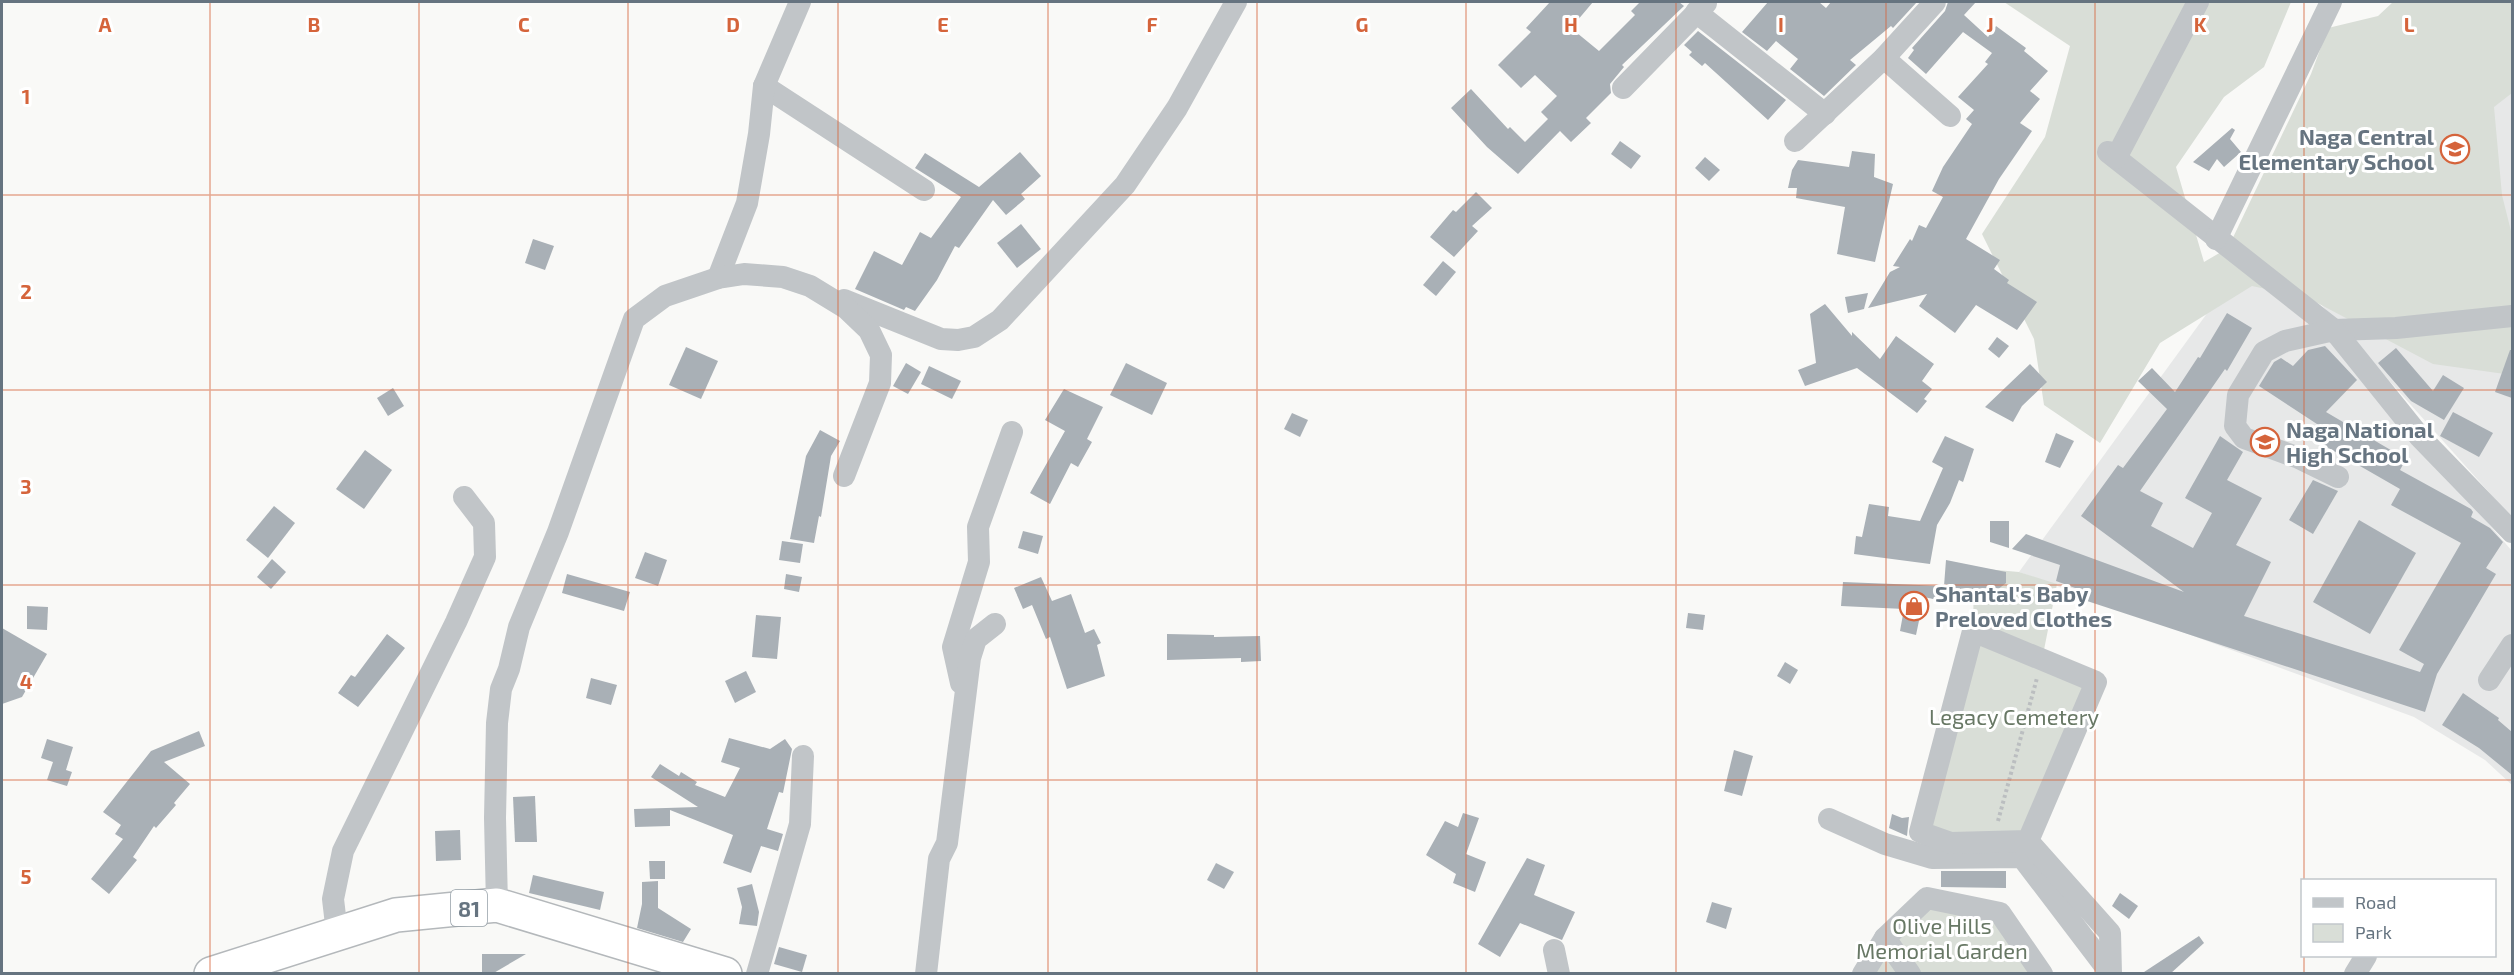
<svg xmlns="http://www.w3.org/2000/svg" width="2514" height="975" font-family="'Exo 2',sans-serif">
  <rect width="100%" height="100%" fill="#f9f9f7"/>
  <g fill="#e7e8e8">
    <polygon points="2512,2 2512,518 2318,301"/>
    <polygon points="2240,268 2326,335 2512,551 2512,785 2485,760 2414,717 2019,572"/>
  </g>
  <g fill="#d9ded7">
    <polygon points="2004,2 2291,2 2264,67 2224,97 2176,167 2204,262 2228,248 2311,74 2328,28 2378,16 2393,2 2512,2 2512,93 2494,107 2502,195 2512,235 2512,375 2433,364 2308,298 2252,286 2160,343 2100,443 2044,405 2034,339 1982,234 2045,137 2070,46"/>
    <polygon points="1974,568 2019,572 2057,584 2042,660 2095,683 2028,841 1920,832 1973,634"/>
    <polygon points="1927,898 2000,913 2042,974 1864,974"/>
  </g>
  <g fill="#a9b0b6">
    <polygon points="1550,2 1593,2 1571,28 1599,51 1635,15 1631,11 1640,2 1679,2 1684,6 1622,65 1624,67 1610,84 1611,93 1586,118 1591,123 1571,142 1560,131 1518,174 1487,147 1451,108 1471,89 1508,129 1510,127 1525,142 1548,119 1541,112 1557,96 1535,75 1521,88 1498,65 1531,32 1526,28"/>
    <polygon points="1768,2 1819,2 1826,8 1831,2 1917,2 1893,28 1891,26 1850,60 1856,65 1824,96 1790,69 1798,59 1776,41 1767,51 1742,32"/>
    <polygon points="1948,2 1976,2 1964,15 1988,37 1996,26 2026,48 2024,51 2048,71 2030,91 2040,99 2020,123 2032,131 1999,179 1966,239 2000,260 1994,269 2009,280 2007,283 2037,302 2017,330 1976,305 1955,333 1919,306 1927,294 1868,308 1890,272 1900,267 1893,266 1910,239 1912,241 1919,225 1926,228 1943,197 1932,191 1943,167 1972,124 1966,119 1974,110 1958,97 1988,64 1985,62 1992,53 1963,32 1926,74 1908,58 1914,50 1912,48 1945,11"/>
    <polygon points="1698,31 1786,100 1768,120 1705,63 1702,66 1689,55 1692,52 1684,45"/>
    <polygon points="2232,128 2235,130 2230,139 2241,152 2224,167 2217,159 2209,171 2193,162"/>
    <polygon points="1620,141 1641,156 1631,169 1611,154"/>
    <polygon points="1852,151 1875,154 1874,177 1893,184 1875,262 1837,254 1845,207 1796,198 1797,188 1788,188 1792,170 1798,160 1849,167"/>
    <polygon points="1020,152 1041,176 1021,194 1025,199 1006,215 993,200 959,248 955,246 937,280 915,311 906,307 904,310 855,289 874,251 902,265 920,232 931,238 961,197 915,168 925,153 979,187"/>
    <polygon points="1705,157 1720,170 1709,181 1695,168"/>
    <polygon points="1476,192 1492,208 1472,226 1478,231 1454,257 1430,237 1453,210 1456,212"/>
    <polygon points="1021,224 1041,249 1017,268 997,243"/>
    <polygon points="533,239 554,246 545,270 525,263"/>
    <polygon points="1443,261 1456,272 1436,296 1423,285"/>
    <polygon points="1868,293 1864,309 1848,313 1845,297"/>
    <polygon points="1825,304 1852,336 1852,332 1880,359 1896,336 1934,364 1922,381 1932,389 1924,399 1927,401 1917,413 1857,368 1805,386 1798,370 1816,363 1810,314"/>
    <polygon points="2227,313 2252,328 2227,371 2225,369 2140,491 2163,503 2151,526 2193,548 2212,513 2185,498 2220,436 2243,452 2227,480 2262,498 2236,545 2271,562 2244,616 2420,672 2424,664 2399,650 2461,543 2391,505 2400,489 2313,439 2320,426 2259,386 2274,362 2281,358 2293,366 2308,350 2325,346 2357,380 2326,412 2406,459 2400,470 2471,509 2473,512 2471,517 2490,528 2503,542 2486,568 2496,574 2437,674 2425,712 2084,600 2086,592 2056,581 2060,565 2012,549 2026,534 2184,592 2081,516 2118,465 2123,468 2167,409 2138,381 2152,368 2175,392 2198,357 2200,358"/>
    <polygon points="1997,337 2009,346 1999,358 1988,349"/>
    <polygon points="686,347 718,361 701,399 669,385"/>
    <polygon points="2396,348 2433,391 2443,375 2464,388 2444,420 2411,401 2378,363"/>
    <polygon points="2510,350 2512,350 2512,398 2495,392"/>
    <polygon points="906,363 921,372 908,394 893,386"/>
    <polygon points="1126,363 1167,383 1152,415 1110,395"/>
    <polygon points="2030,364 2047,382 2022,406 2013,422 1985,407"/>
    <polygon points="929,366 961,381 952,399 921,384"/>
    <polygon points="393,388 404,406 388,416 377,398"/>
    <polygon points="1064,389 1103,407 1087,439 1092,442 1078,467 1071,463 1050,504 1030,493 1065,431 1045,420"/>
    <polygon points="2453,412 2493,433 2479,457 2440,436"/>
    <polygon points="1292,413 1308,420 1300,437 1284,429"/>
    <polygon points="820,430 840,441 831,456 821,517 819,516 814,543 790,539 806,456"/>
    <polygon points="2056,433 2074,441 2060,468 2045,462"/>
    <polygon points="1945,436 1974,449 1963,482 1959,480 1950,503 1937,525 1930,564 1854,554 1856,536 1862,537 1869,504 1889,507 1888,516 1920,521 1943,468 1932,462"/>
    <polygon points="365,450 392,470 364,509 336,489"/>
    <polygon points="2313,480 2338,491 2313,534 2289,520"/>
    <polygon points="274,506 295,523 268,558 246,540"/>
    <polygon points="2359,520 2416,553 2370,634 2313,602"/>
    <polygon points="1990,521 2009,521 2009,548 1990,542"/>
    <polygon points="1023,531 1043,536 1038,554 1018,548"/>
    <polygon points="782,541 803,544 800,563 779,560"/>
    <polygon points="645,552 667,560 658,586 635,578"/>
    <polygon points="272,559 286,572 271,589 257,577"/>
    <polygon points="1946,560 2006,572 2006,583 1997,590 1963,591 1960,605 1924,597 1916,635 1900,631 1904,609 1841,606 1843,582 1944,586"/>
    <polygon points="567,574 630,592 624,611 562,593"/>
    <polygon points="786,574 802,577 799,592 784,589"/>
    <polygon points="1041,577 1052,601 1071,594 1085,633 1094,629 1101,643 1097,645 1105,676 1067,689 1050,637 1046,639 1032,605 1023,609 1014,588"/>
    <polygon points="27,606 48,607 47,630 27,629"/>
    <polygon points="1688,613 1705,615 1703,630 1686,628"/>
    <polygon points="756,615 781,617 777,659 752,657"/>
    <polygon points="2,628 47,654 22,697 2,704"/>
    <polygon points="387,634 405,648 358,707 338,693 351,675 355,677"/>
    <polygon points="1167,634 1214,635 1214,637 1260,636 1261,661 1241,662 1241,658 1167,660"/>
    <polygon points="1785,662 1798,670 1790,684 1777,676"/>
    <polygon points="746,671 756,692 735,703 725,681"/>
    <polygon points="591,678 617,685 611,705 586,698"/>
    <polygon points="2463,693 2499,718 2498,720 2512,732 2512,775 2479,748 2442,725"/>
    <polygon points="199,731 205,746 164,762 190,784 174,803 176,805 156,828 154,826 133,857 137,860 109,894 91,879 123,839 115,834 121,825 103,812 151,751"/>
    <polygon points="729,738 770,749 785,739 792,749 783,793 779,792 767,829 783,834 778,851 761,846 751,873 723,863 733,835 670,810 670,826 635,827 634,809 698,807 651,777 660,764 679,776 681,772 697,782 695,785 725,797 740,768 721,762"/>
    <polygon points="47,739 73,747 66,770 72,772 67,786 47,780 53,762 41,758"/>
    <polygon points="1734,750 1753,756 1742,796 1724,791"/>
    <polygon points="535,796 537,842 515,842 513,797"/>
    <polygon points="1463,813 1479,818 1466,854 1486,862 1475,892 1453,883 1456,874 1426,855 1445,821 1458,827"/>
    <polygon points="1892,814 1902,818 1909,817 1907,836 1889,828"/>
    <polygon points="460,830 461,860 436,861 435,831"/>
    <polygon points="1527,858 1545,865 1534,895 1575,912 1562,940 1520,923 1500,957 1478,944"/>
    <polygon points="649,861 665,861 665,879 650,879"/>
    <polygon points="1216,863 1234,872 1224,889 1207,880"/>
    <polygon points="1941,871 2006,871 2006,888 1941,887"/>
    <polygon points="533,875 604,892 600,910 529,893"/>
    <polygon points="658,881 658,908 691,929 683,942 637,928 642,904 642,882"/>
    <polygon points="752,884 759,912 757,926 739,924 742,907 737,888"/>
    <polygon points="2120,893 2138,906 2129,919 2112,906"/>
    <polygon points="1712,902 1732,908 1726,929 1706,922"/>
    <polygon points="2199,936 2204,943 2170,974 2141,974"/>
    <polygon points="779,947 807,955 802,972 774,964"/>
    <polygon points="482,954 526,954 492,974 482,974"/>
  </g>
  <g fill="none" stroke-linecap="round" stroke-linejoin="round">
    <g stroke="#b4b8bb" stroke-width="36">
      <polyline id="highway" points="211,974 396,915 497,905 725,974"/>
    </g>
    <polyline stroke="#bbbec0" stroke-width="4" stroke-dasharray="3 3" stroke-linecap="butt" points="1998,821 2037,678"/>
    <g stroke="#c1c5c8" stroke-width="22">
      <polyline points="1696,12 1825,114"/>
      <polyline points="1884,58 1950,116"/>
      <polyline points="764,86 924,190"/>
      <polyline points="1623,88 1706,3"/>
      <polyline points="1795,141 1884,58 1935,2"/>
      <polyline points="2108,152 2334,330 2396,328 2512,316"/>
      <polyline points="2116,158 2198,2"/>
      <polyline points="2216,239 2331,2"/>
      <polyline points="718,278 747,203 759,134 764,86 800,2"/>
      <polyline points="844,300 941,339 958,340 974,337 1000,320 1125,185 1177,108 1236,2"/>
      <polyline points="2338,477 2299,458 2244,438 2235,426 2238,395 2264,352 2285,341 2334,330 2420,437 2512,532"/>
      <polyline points="2489,680 2512,645"/>
      <polyline points="961,683 953,647 979,562 978,527 1012,432"/>
      <polyline points="1829,819 1885,844 1932,858 2022,857 2111,974"/>
      <polyline points="2028,841 2096,682 1973,631 1920,832 1951,843 2028,841 2110,933 2111,974"/>
      <polyline points="497,905 495,818 497,723 501,689 509,669 519,627 558,532 634,319 665,296 718,278 744,274 783,277 810,286 846,308 869,330 881,355 880,383 844,476"/>
      <polyline points="337,933 333,899 343,851 456,622 485,557 484,523 464,497"/>
      <polyline points="1885,938 1910,974"/>
      <polyline points="1554,950 1559,974"/>
      <polyline points="757,974 800,824 803,756"/>
      <polyline points="926,974 939,859 947,843 970,658 976,639 995,624"/>
      <polyline points="1863,974 1885,938 1927,898 2000,913 2042,974"/>
      <polyline points="2355,974 2366,956"/>
    </g>
    <use href="#highway" stroke="#fff" stroke-width="33"/>
  </g>
  <path fill="none" stroke="#d5643b" stroke-width="1.5" stroke-opacity="0.55" d="M210,2V974M419,2V974M628,2V974M838,2V974M1048,2V974M1257,2V974M1466,2V974M1676,2V974M1886,2V974M2095,2V974M2304,2V880M2,195H2512M2,390H2512M2,585H2512M2,780H2512M2304,956V974"/>
  <defs>
    <g id="school-ring" transform="scale(1.5)"><circle r="9.5" fill="#fff" stroke="#d5643b" stroke-width="1.5"/><path d="M0-5L7-2L0 1L-7-2ZM-4 1L0 2.5L4 1V4Q0 6-4 4Z" fill="#d5643b"/></g>
    <g id="shop-ring" transform="scale(1.5)"><circle r="9.5" fill="#fff" stroke="#d5643b" stroke-width="1.5"/><path d="M-5-2.5h2.3a2.7 3.5 0 0 1 5.4 0H5L5.5 6h-11ZM-1.5-2.5h3a1.5 2.3 0 0 0-3 0Z" fill="#d5643b"/></g>
  </defs>
  <g fill-rule="evenodd">
    <use href="#school-ring" x="2455" y="149"/>
    <use href="#school-ring" x="2265" y="442"/>
    <use href="#shop-ring" x="1914" y="606"/>
  </g>
  <g text-anchor="middle" dominant-baseline="central" stroke-width="6" stroke-linejoin="round" paint-order="stroke">
    <rect fill="#fff" stroke="#949ea6" stroke-width="1.5" x="451" y="890" width="36" height="36" rx="4.5"/>
    <g font-size="21" font-weight="bold" fill="#667480">
      <text x="469" y="908">81</text>
    </g>
    <g font-size="22" font-weight="bold" fill="#667480" stroke="#fff" text-anchor="start">
      <text x="2434" y="136" text-anchor="end">Naga Central<tspan x="2434" dy="25">Elementary School</tspan></text>
      <text x="2286" y="429">Naga National<tspan x="2286" dy="25">High School</tspan></text>
      <text x="1935" y="593">Shantal's Baby<tspan x="1935" dy="25">Preloved Clothes</tspan></text>
    </g>
    <g font-size="22" fill="#687865" stroke="#fff">
      <text x="2014" y="716">Legacy Cemetery</text>
      <text x="1942" y="925">Olive Hills<tspan x="1942" dy="25">Memorial Garden</tspan></text>
    </g>
  </g>
  <g font-size="20" text-anchor="middle" font-weight="bold" fill="#d5643b" stroke="#fff" stroke-width="6" stroke-linejoin="round" paint-order="stroke">
    <text x="105" y="32">A</text>
    <text x="314" y="32">B</text>
    <text x="524" y="32">C</text>
    <text x="733" y="32">D</text>
    <text x="943" y="32">E</text>
    <text x="1152" y="32">F</text>
    <text x="1362" y="32">G</text>
    <text x="1571" y="32">H</text>
    <text x="1781" y="32">I</text>
    <text x="1990" y="32">J</text>
    <text x="2200" y="32">K</text>
    <text x="2409" y="32">L</text>
    <text x="26" y="104">1</text>
    <text x="26" y="299">2</text>
    <text x="26" y="494">3</text>
    <text x="26" y="689">4</text>
    <text x="26" y="884">5</text>
  </g>
  <rect width="2514" height="975" fill="none" stroke="#667480" stroke-width="6"/>
  <rect x="2301" y="879" width="195" height="78" fill="#ffffff" stroke="#c2c7cc" stroke-width="1.5"/>
  <rect x="2313" y="898" width="30" height="9" fill="#c1c5c8" stroke="#c2c7cc" stroke-width="1.5"/>
  <text x="2355" y="909" font-size="18" fill="#667480">Road</text>
  <rect x="2313" y="924" width="30" height="18" fill="#d9ded7" stroke="#c2c7cc" stroke-width="1.5"/>
  <text x="2355" y="939" font-size="18" fill="#667480">Park</text>
</svg>
